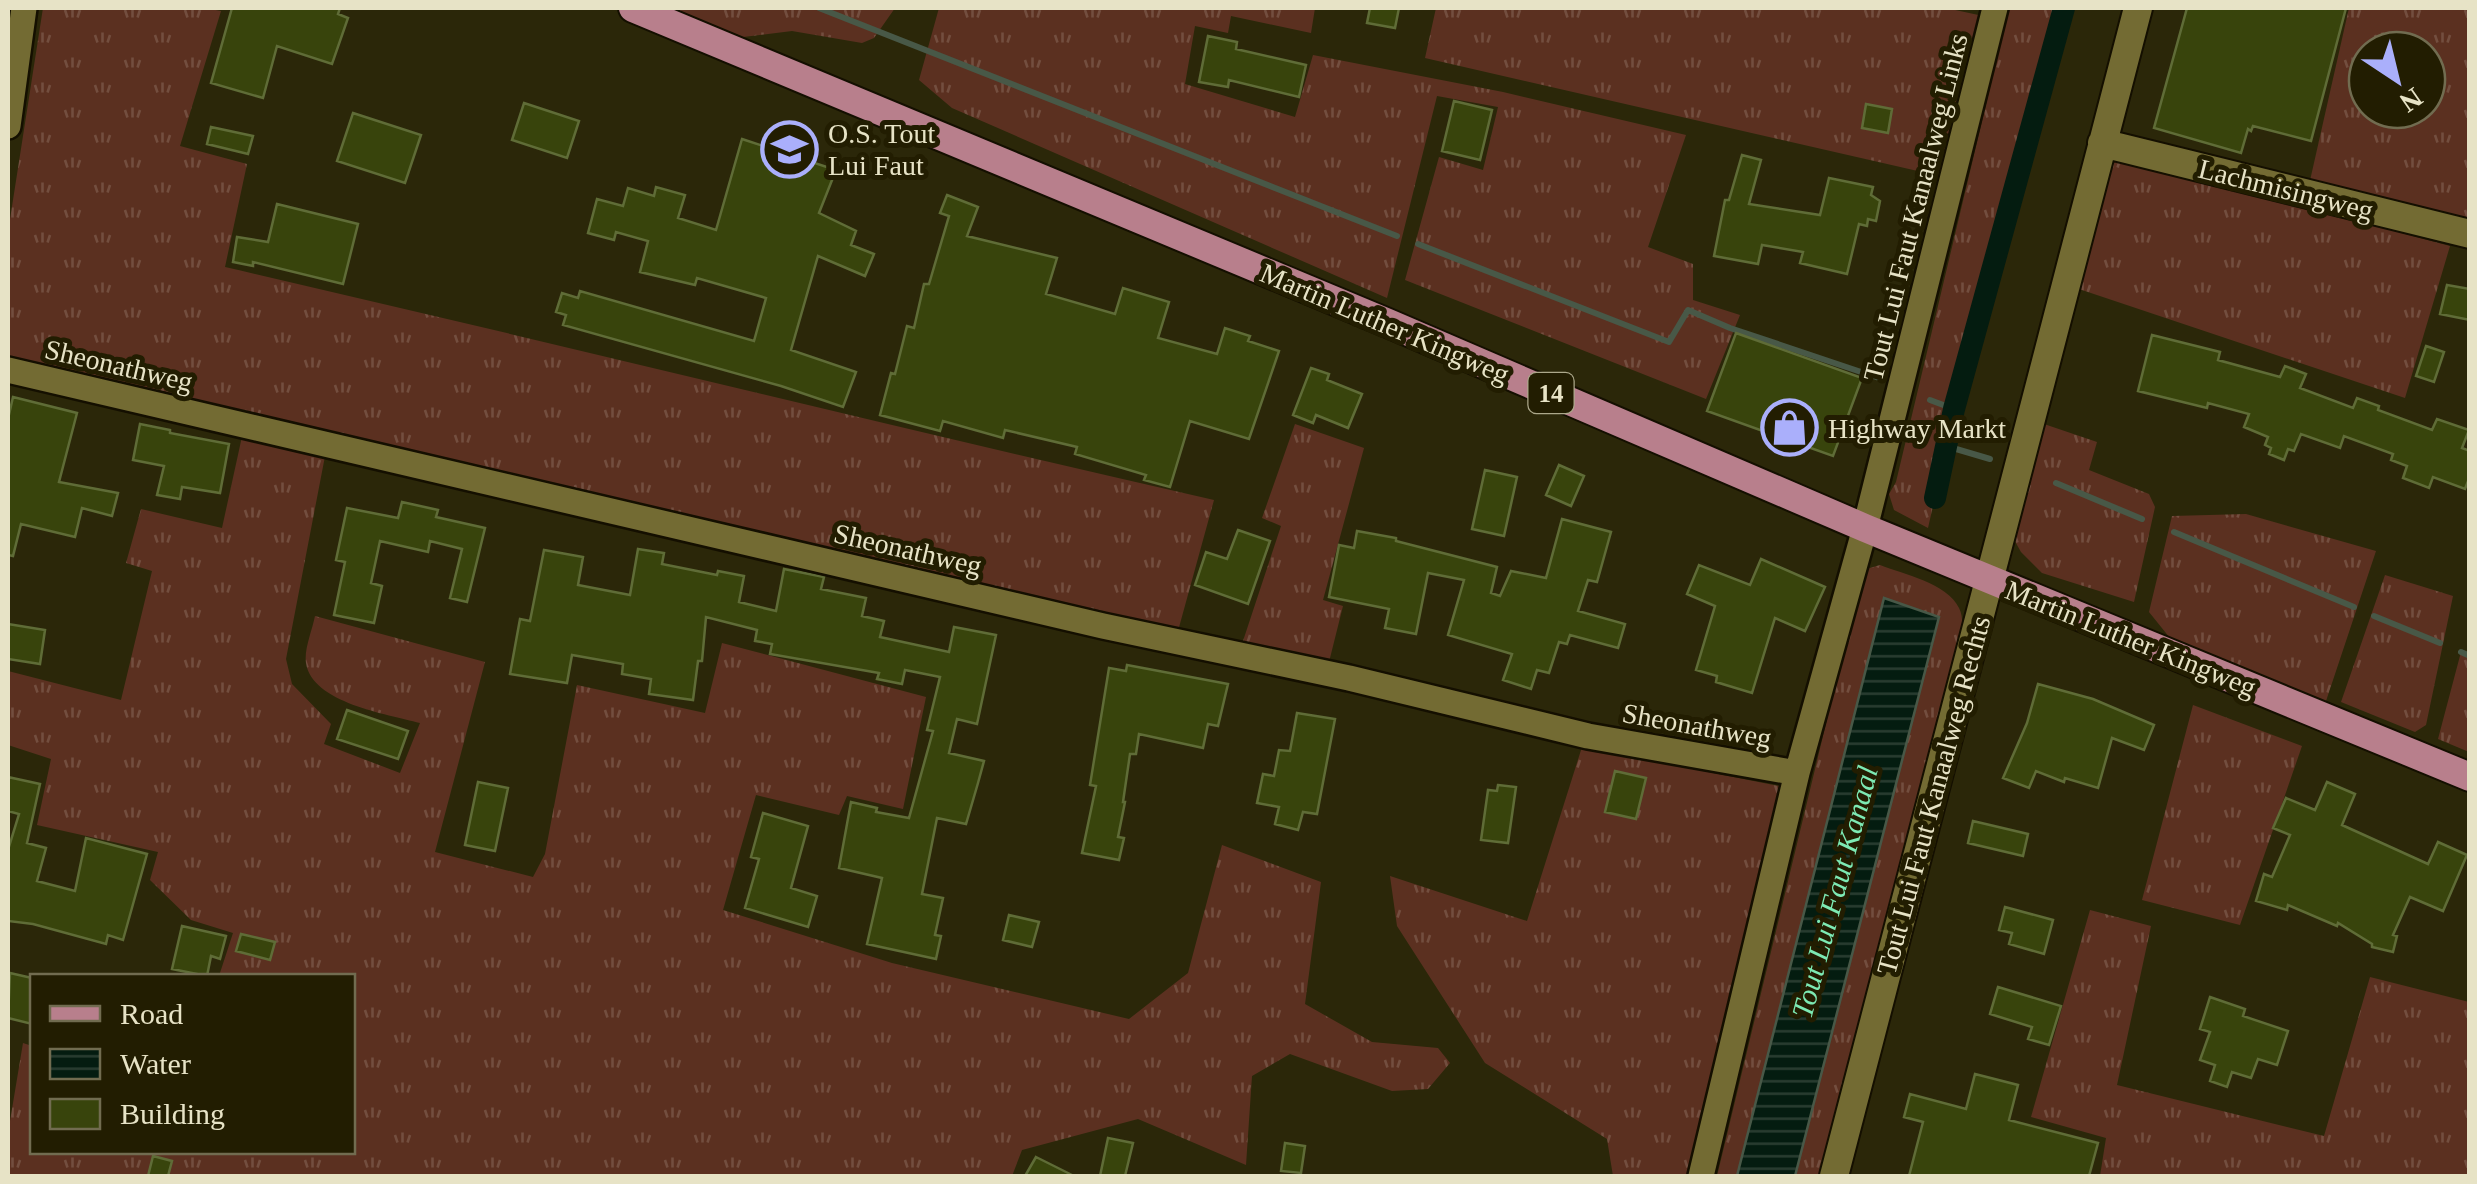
<svg xmlns="http://www.w3.org/2000/svg" width="2477" height="1184" font-family="'Times New Roman',serif">
  <style>
    .grass { fill: url(#grass-tufts); fill-rule: evenodd }
    .water { fill: url(#water-rules); stroke: #485847; stroke-width: 2.5 }
    .lines { fill: none; stroke-linecap: round; stroke-linejoin: round }
    .stream { stroke: #485847; stroke-width: 6 }
    .canal { stroke: #041c10; stroke-width: 22 }
    .building { fill: #38440c; stroke: #5f6c37; stroke-width: 2.5 }
    .minor-casing { stroke: #140f00; stroke-width: 30 }
    .tertiary-casing { stroke: #140f00; stroke-width: 32 }
    .primary-casing { stroke: #140f00; stroke-width: 32 }
    .minor { stroke: #736b33; stroke-width: 25 }
    .tertiary { stroke: #736b33; stroke-width: 28 }
    .primary { stroke: #b87f8c; stroke-width: 28 }
    .labels { text-anchor: middle; stroke-width: 10; stroke-linejoin: round; paint-order: stroke }
    .shield { fill: #221d01; stroke: #aca88b; stroke-width: 2.5 }
    .shield-label { font-size: 25px; font-weight: bold; fill: #e7e3c6 }
    .poi-label { font-size: 28px; fill: #e7e3c6; stroke: #221d01; text-anchor: start }
    .street-label { font-size: 28px; fill: #e7e3c6; stroke: #221d01 }
    .water-label { font-size: 30px; font-style: italic; fill: #7deab4; stroke: #221d01 }
  </style>
  <defs>
    <pattern id="grass-tufts" width="24" height="20" patternUnits="userSpaceOnUse" patternTransform="scale(2.5)"><rect width="24" height="20" fill="#5b3020"/><path d="M3 7l-1-3M5 7V3M7 7l1-3M15 17l-1-3M17 17v-4M19 17l1-3" fill="none" stroke="#734e3f"/></pattern>
    <pattern id="water-rules" width="6" height="5" patternUnits="userSpaceOnUse" patternTransform="scale(2.5)"><rect width="6" height="5" fill="#041c10"/><path d="M0 2.5h6" fill="none" stroke="#293d31"/></pattern>
  </defs>
  <rect width="100%" height="100%" fill="#2b2709"/>
  <!-- grass -->
  <path class="grass" d="M43,8H205L221,11L180,146L247,164L225,267C555,343 884,425 1214,500L1178,631L8,358V232Z
    M671,8H895L874,38L862,43L792,31L743,37Z
    M939,8H1315L1311,33L1231,16L1228,33L1195,26L1185,84L1295,117L1313,55L1503,92L1686,135L1648,247L1693,264V300L1740,315L1706,399L1405,280L1439,157L1483,170L1498,107L1437,96L1387,298L952,108L919,80Z
    M1436,8H1946L1983,16L1944,177L1425,58Z
    M2009,8H2064L1955,409L1928,528L1894,510L1889,494L1896,482Z
    M2349,8H2469V222L2309,185ZM2367,50H2427V110H2367Z
    M2122,158L2450,246L2405,398L2076,288L2114,161Z
    M1295,424L1364,448L1323,600L1343,606L1329,662L1242,644L1281,526L1262,518Z
    M2044,424L2097,442L2089,470L2149,494L2155,507L2134,602L2042,573L2021,552L2012,536Z
    M243,432L326,451L286,659L292,684L331,724L324,744L400,773L420,723C387,714 312,703 306,663C304,649 312,631 315,616L485,662L435,852L533,877L545,854L577,685L705,713L722,643L926,697L903,809L847,796L839,815L756,795L723,910L892,963L1129,1019L1188,973L1222,845L1321,882L1305,1004L1372,1042L1438,1048L1450,1063L1428,1089L1392,1091L1290,1054L1252,1076L1246,1165L1138,1119L1022,1150L1012,1176H8V1133L23,1043L32,1046V1152H352V976H219L233,933L191,920L150,880L158,852L37,825L51,759L8,745V671L121,700L152,571L126,563L141,509L222,528Z
    M2246,514L2376,551L2326,701L2174,643L2149,612L2172,516Z
    M1880,565C1903,574 1947,583 1959,608C1964,618 1962,630 1961,641L1821,1176H1795L1939,618L1884,599L1737,1176H1717L1863,570Z
    M2385,575L2453,596L2426,725L2415,732L2341,702Z
    M2461,652L2469,656V752L2438,739Z
    M2193,705L2302,746L2240,925L2142,900Z
    M1582,747L1784,787L1691,1176H1613L1607,1139L1485,1063L1397,926L1390,876L1527,921Z
    M2090,910L2151,926L2117,1085L2324,1136L2370,977L2469,1002V1176H2100L2106,1138L2031,1117Z"/>
  <!-- water -->
  <path class="water" d="M1884,598L1939,617L1795,1176H1737Z"/>
  <g class="lines">
    <!-- stream -->
    <path class="stream" d="M819,8L1397,236
      M1418,244L1669,342L1688,310L1730,328L1882,379
      M1930,400L1954,409
      M1946,446L1990,459
      M2056,483L2142,519
      M2174,532L2354,607
      M2374,616L2440,643
      M2461,652L2470,656"/>
    <!-- canal -->
    <path class="canal" d="M1935,498L1954,409L2064,8"/>
  </g>
  <!-- building -->
  <path class="building" d="M232,8H340L338,14L348,18L332,64L277,46L263,98L211,83Z
    M1370,8H1399L1395,28L1367,23Z
    M2187,8H2346L2311,141L2253,126L2251,131L2248,129L2241,153L2154,128Z
    M1208,36L1237,42L1236,49L1306,65L1299,97L1229,80L1228,87L1199,82Z
    M1454,101L1492,110L1480,160L1442,151Z
    M524,103L579,121L567,158L512,140Z
    M1866,104L1892,109L1888,133L1862,128Z
    M353,113L421,135L405,183L337,161Z
    M211,127L253,136L248,154L207,144Z
    M742,139L836,170L819,213L856,231L851,245L874,254L865,276L818,256L791,350L856,372L843,407L781,386L563,325L566,315L556,312L562,293L578,298L580,291L754,341L766,298L697,278L695,285L640,272L648,241L616,232L614,240L588,233L597,199L623,206L628,188L654,196L656,187L685,195L678,218L716,230Z
    M1742,155L1761,160L1749,204L1820,215L1829,178L1873,187L1871,195L1880,201L1876,221L1868,219L1867,226L1859,224L1847,274L1800,263L1803,252L1762,245L1758,264L1714,256L1725,200H1729Z
    M947,195L978,207L967,236L1057,258L1046,294L1115,314L1123,288L1169,302L1158,338L1217,354L1225,328L1250,336L1248,341L1279,351L1249,439L1190,421L1170,487L1144,480L1146,475L1075,454L1077,447L1005,430L1003,438L943,421L940,431L880,415L891,373L895,374L907,326L914,328L924,284H929L949,216L940,213Z
    M277,204L358,224L343,284L253,262V266L233,262L237,237L268,242Z
    M2447,285L2470,289V320L2440,314Z
    M1736,333L1862,378L1833,456L1707,411Z
    M2152,335L2220,352L2218,360L2280,377L2285,366L2306,374L2300,388L2353,408L2357,398L2379,406L2378,410L2432,430L2437,419L2469,430L2462,448L2470,451V476L2465,489L2433,477L2429,488L2403,478L2407,466L2391,460L2393,454L2344,436L2340,448L2301,434L2294,451L2288,449L2284,460L2269,454L2271,448L2265,445L2268,437L2244,427L2249,414L2208,403L2207,408L2138,391Z
    M2426,346L2444,352L2434,382L2416,376Z
    M1311,368L1329,374L1327,380L1362,394L1348,428L1316,415L1313,423L1293,415Z
    M13,397L77,413L59,482L118,493L112,516L82,508L75,537L21,524L13,556L8,555V419Z
    M140,424L170,430V433L229,444L220,493L182,487L180,499L157,495L164,466L133,460Z
    M1559,465L1584,476L1571,506L1546,495Z
    M1485,470L1517,477L1504,536L1472,529Z
    M402,502L438,510L436,517L485,528L467,602L450,598L462,549L430,541L428,552L380,541L371,583L382,586L374,623L334,615L345,562L336,560L347,508L398,518Z
    M1562,519L1611,532L1597,582L1588,580L1578,611L1625,624L1618,648L1570,635L1567,644L1559,642L1549,673L1537,670L1531,689L1503,680L1512,654L1448,635L1464,580L1428,573L1416,634L1385,628L1389,609L1329,597L1339,545L1354,548L1357,531L1396,538V541L1497,567L1491,593L1500,596L1511,571L1546,578Z
    M1238,530L1270,541L1248,604L1195,585L1206,552L1227,559Z
    M638,549L664,553L662,564L717,575L718,571L744,576L739,602L776,611L784,569L824,577L821,589L866,598L862,616L884,621L880,637L949,652L954,627L996,635L977,724L957,719L949,753L984,761L978,783L966,824L937,818L922,894L943,898L935,935L941,936L936,959L867,944L882,878L839,868L851,802L877,808L876,812L909,818L933,731L927,730L940,677L905,670L902,684L877,679L879,673L770,654L772,644L755,641L757,630L706,617L702,661H698L693,700L649,694L651,679L622,674L623,664L572,655L567,683L510,674L520,619L530,621L544,550L583,557L578,585L630,595Z
    M1761,559L1825,587L1805,631L1775,618L1752,693L1716,682L1717,676L1696,670L1715,606L1687,594L1699,565L1750,585Z
    M8,624L45,630L40,664L8,659Z
    M1127,665L1228,684L1218,726L1208,724L1203,748L1139,734L1136,754H1130L1123,802H1125L1118,837L1124,838L1119,860L1082,853L1096,786L1090,785L1109,668L1126,671Z
    M2038,684L2093,699L2154,725L2144,750L2112,738L2098,788L2065,778L2064,782L2036,771L2029,788L2003,778L2027,723Z
    M347,710L408,731L398,759L337,739Z
    M1297,713L1335,719L1317,814L1303,812L1298,830L1275,824L1279,807L1257,803L1263,774L1274,776L1279,750L1290,751Z
    M1615,771L1646,778L1636,819L1605,812Z
    M8,777L40,784L27,843L46,848L37,881L75,891L86,838L147,854L123,940L108,935L106,944L33,924L8,921V850L19,814L8,811Z
    M478,782L508,788L495,851L465,845Z
    M2327,782L2355,794L2342,825L2428,864L2438,842L2467,855L2443,911L2410,897L2393,935L2397,936L2393,952L2372,947V944L2338,923L2337,926L2288,905L2287,910L2256,901L2264,874L2272,877L2290,835L2273,828L2286,798L2315,810Z
    M1498,785L1516,787L1508,843L1481,840L1488,790L1497,791Z
    M763,813L808,826L791,888L817,896L808,927L745,908L759,859L751,857Z
    M1973,821L2028,834L2023,856L1968,843Z
    M2005,907L2053,920L2044,954L2009,944L2012,933L1999,930Z
    M1009,915L1039,922L1032,947L1003,940Z
    M182,926L226,936L220,959L211,956L207,976L172,969Z
    M241,934L275,942L270,960L236,951Z
    M10,973L32,978V1024L8,1018Z
    M1998,987L2061,1006L2049,1045L2028,1039L2032,1027L1990,1014Z
    M2210,997L2245,1009L2243,1016L2288,1031L2277,1065L2258,1059L2251,1078L2232,1072L2227,1087L2210,1081L2215,1065L2200,1060L2210,1032L2200,1029Z
    M1975,1074L2018,1085L2009,1120L2098,1143L2089,1176H1909L1923,1122L1904,1117L1910,1094L1966,1109Z
    M1108,1138L1133,1143L1125,1176H1100Z
    M1285,1143L1305,1146L1301,1173L1281,1171Z
    M153,1156L172,1161L168,1176H148Z
    M1036,1157L1074,1176H1025Z"/>
  <g class="lines">
    <defs>
      <path id="minor" d="M8,126L24,8
        M8,370L1103,626L1349,678L1588,736L1797,773
        M1701,1176L1797,773L1865,528L1995,8"/>
      <path id="tertiary" d="M2102,143L2470,234
        M1834,1176L2138,8"/>
      <path id="primary" d="M633,8L1388,323L1865,528L2470,777"/>
    </defs>
    <!-- minor casing -->
    <use href="#minor" class="minor-casing"/>
    <!-- tertiary casing -->
    <use href="#tertiary" class="tertiary-casing"/>
    <!-- primary casing -->
    <use href="#primary" class="primary-casing"/>
    <!-- minor -->
    <use href="#minor" class="minor"/>
    <!-- tertiary -->
    <use href="#tertiary" class="tertiary"/>
    <!-- primary -->
    <use href="#primary" class="primary"/>
  </g>
  <!-- icons -->
  <defs>
    <symbol id="school-ring" viewBox="-11 -11 22 22"><circle r="9.5" fill="#221d01" stroke="#aaaffb" stroke-width="1.5"/><path d="M0-5L7-2L0 1L-7-2ZM-4 1L0 2.5L4 1V4Q0 6-4 4Z" fill="#aaaffb"/></symbol>
    <symbol id="shop-ring" viewBox="-11 -11 22 22"><circle r="9.5" fill="#221d01" stroke="#aaaffb" stroke-width="1.5"/><path d="M-5-2.5h2.3a2.7 3.5 0 0 1 5.4 0H5L5.5 6h-11ZM-1.5-2.5h3a1.5 2.3 0 0 0-3 0Z" fill="#aaaffb"/></symbol>
  </defs>
  <g fill-rule="evenodd">
    <use href="#school-ring" x="758" y="118" width="63" height="63"/>
    <use href="#shop-ring" x="1758" y="396" width="63" height="63"/>
  </g>
  <g class="labels">
    <!-- shield labels -->
    <rect class="shield" x="1528.5" y="373" width="45" height="40" rx="8"/>
    <g class="shield-label">
      <text x="1551" y="402">14</text>
    </g>
    <!-- poi labels -->
    <g class="poi-label">
      <text x="828" y="143">O.S. Tout<tspan x="828" dy="32">Lui Faut</tspan></text>
      <text x="1828" y="438">Highway Markt</text>
    </g>
    <!-- street labels -->
    <g class="street-label">
      <text transform="translate(2286 189) rotate(14)" y="10">Lachmisingweg</text>
      <text transform="translate(1915 207) rotate(-76)" y="10">Tout Lui Faut Kanaalweg Links</text>
      <text transform="translate(1385 323) rotate(23)" y="10">Martin Luther Kingweg</text>
      <text transform="translate(119 365) rotate(13)" y="10">Sheonathweg</text>
      <text transform="translate(908 549) rotate(13)" y="10">Sheonathweg</text>
      <text transform="translate(2131 638) rotate(22)" y="10">Martin Luther Kingweg</text>
      <text transform="translate(1697 725) rotate(10)" y="10">Sheonathweg</text>
      <text transform="translate(1933 795) rotate(-75)" y="10">Tout Lui Faut Kanaalweg Rechts</text>
    </g>
    <!-- water labels -->
    <g class="water-label">
      <text transform="translate(1835 892) rotate(-75)" y="10">Tout Lui Faut Kanaal</text>
    </g>
  </g>
  <!-- border -->
  <rect width="2477" height="1184" fill="none" stroke="#e7e3c6" stroke-width="20"/>
  <!-- legend -->
  <rect x="30" y="974" width="325" height="180" fill="#221d01" stroke="#716c50" stroke-width="2.5"/>
  <rect x="50" y="1006" width="50" height="15" fill="#b87f8c" stroke="#716c50" stroke-width="2.5"/>
  <text x="120" y="1024" font-size="30" fill="#e7e3c6">Road</text>
  <rect x="50" y="1049" width="50" height="30" fill="url(#water-rules)" stroke="#716c50" stroke-width="2.5"/>
  <text x="120" y="1074" font-size="30" fill="#e7e3c6">Water</text>
  <rect x="50" y="1099" width="50" height="30" fill="#38440c" stroke="#716c50" stroke-width="2.5"/>
  <text x="120" y="1124" font-size="30" fill="#e7e3c6">Building</text>
  <!-- north arrow -->
  <g transform="translate(2397 80) rotate(145)"><circle r="48" fill="#221d01" stroke="#716c50" stroke-width="2.5"/>
  <path d="M0-8L18 38L0 25L-18 38Z" fill="#aaaffb"/>
  <text y="-15" font-size="28" font-weight="bold" text-anchor="middle" fill="#e7e3c6">N</text>
  </g>
</svg>
